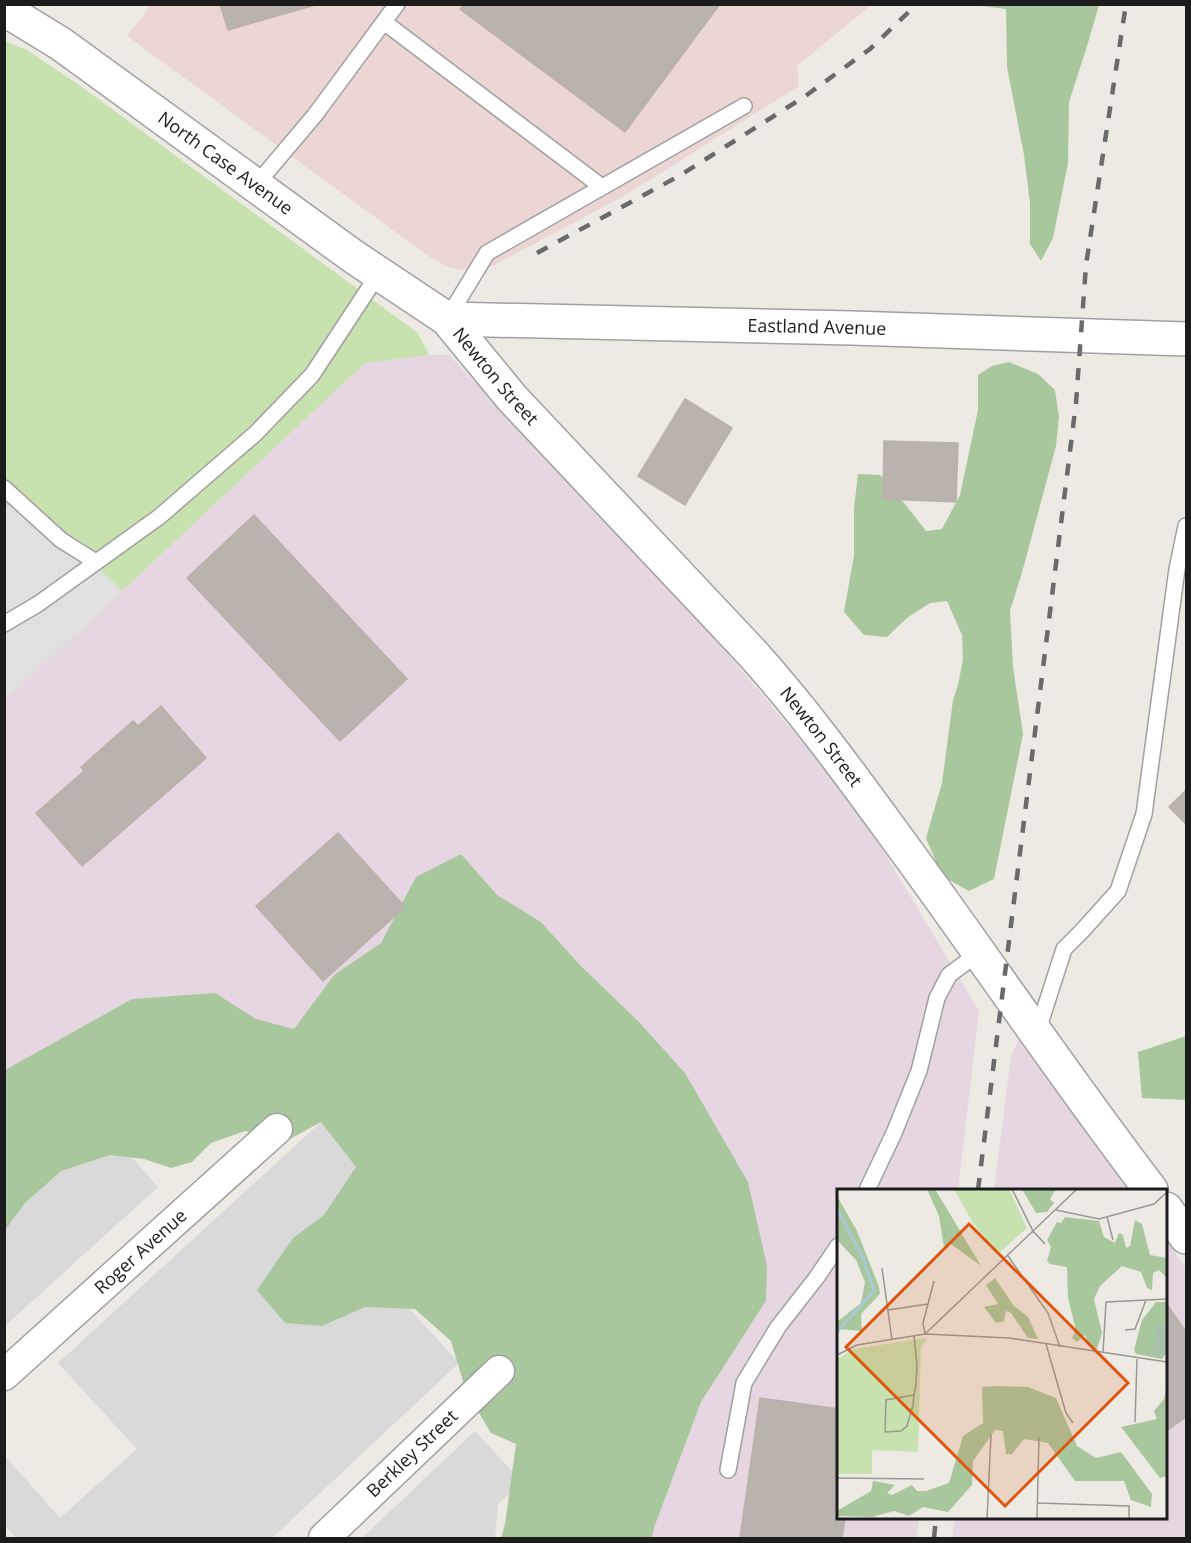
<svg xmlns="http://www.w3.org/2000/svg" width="1191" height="1543" font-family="'Open Sans',sans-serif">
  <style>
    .residential { fill: #dad9d9 }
    .commercial { fill: #ebd6d4 }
    .industrial { fill: #e5d6e2 }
    .grass { fill: #c7e1af }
    .forest { fill: #a9c79d }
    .parking { fill: #e0e0e0 }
    .building { fill: #b9b2ad; stroke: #bcb1a8; stroke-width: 1.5 }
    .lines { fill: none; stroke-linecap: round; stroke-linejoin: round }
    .service-casing { stroke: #a0a0a0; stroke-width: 18 }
    .minor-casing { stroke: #a0a0a0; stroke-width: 33 }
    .tertiary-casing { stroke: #a0a0a0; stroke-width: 36 }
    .service { stroke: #fff; stroke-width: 15 }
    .minor { stroke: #fff; stroke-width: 30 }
    .tertiary { stroke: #fff; stroke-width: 33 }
    .rail { stroke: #6a6a6a; stroke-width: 4.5; stroke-dasharray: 12 12; stroke-linecap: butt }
    .labels { text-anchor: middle; stroke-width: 4.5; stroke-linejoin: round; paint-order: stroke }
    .street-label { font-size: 18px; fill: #1c1c1c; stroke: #fff }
    .inset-river { fill: none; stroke: #a9cad5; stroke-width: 3 }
    .inset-road { fill: none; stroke: #999893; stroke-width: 1.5 }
    .view { fill: #de560d; fill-opacity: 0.15; stroke: #de560d; stroke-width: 3 }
    .inset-edge { fill: none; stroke: #1c1c1c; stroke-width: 3 }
  </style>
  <rect width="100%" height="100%" fill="#eceae3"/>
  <!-- residential -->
  <path class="residential" d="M93,1113L158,1187L5,1326V1177Z
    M321,1122L401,1207L355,1249L459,1363L272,1538H16L5,1526L4,1455L60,1518L137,1449L58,1363Z
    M475,1431L522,1482L498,1504L495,1538H362Z"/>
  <!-- commercial -->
  <path class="commercial" d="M152,4L871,5L797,66L799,86L626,195L481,272L462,270L448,267L431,258L127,36Z"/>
  <!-- industrial -->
  <path class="industrial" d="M429,355H449L690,609L857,807L979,1011L958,1190H838V1518H919L916,1538H652L654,1528L701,1402L766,1301L638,1021L580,965L541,922L497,896L461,854L381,943L334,975L294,1029L256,1019L215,993L132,999L5,1070V701L365,363Z
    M1019,1038L1130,1190H994L1011,1056Z
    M1166,1239L1186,1268V1538H952L955,1518H1166Z"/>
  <!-- grass -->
  <path class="grass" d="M5,41L27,50L79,85L418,333L429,355L365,363L5,701Z"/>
  <!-- forest -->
  <path class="forest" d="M975,5H1099L1088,43L1069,102L1068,163L1053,238L1041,261L1030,244V203L1024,155L1007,67L1006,9Z
    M1009,362L1038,374L1055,390L1059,417L1056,446L1023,569L1010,611L1013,667L1023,734L994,879L969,891L942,876L926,838L942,783L953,700L958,685L963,660L962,635L947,601L930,603L907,618L887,637L864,635L844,612L854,555V508L858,474L880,475L905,504L926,531L942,529L960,495L978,410V375L992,366Z
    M461,854L497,895L541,922L580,965L638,1021L685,1073L748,1182L767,1266L766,1301L701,1402L654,1528L652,1538H501L505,1524L516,1444L491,1433L466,1391L451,1341L415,1309L365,1307L322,1326L285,1323L257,1290L293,1238L324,1215L356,1167L321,1122L288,1140L245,1131L211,1143L192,1162L171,1168L144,1159L110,1155L61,1171L25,1203L5,1230V1070L132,999L215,993L256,1019L294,1029L334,975L381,943L416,877Z
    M1186,1036V1100L1142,1098L1138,1052Z"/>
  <!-- parking -->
  <path class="parking" d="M21,491L122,591L5,701V509Z"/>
  <!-- building -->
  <path class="building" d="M220,4H319L228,30Z
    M464,4H720L625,132L460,9Z
    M685,399L732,428L685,505L638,476Z
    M884,441L958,443L956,502L883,499Z
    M254,515L407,679L340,741L187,578Z
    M161,706L206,758L82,866L36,813L84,771L81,767L133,721L138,726Z
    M1186,790V824L1169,807Z
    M338,833L405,907L323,981L256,906Z
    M1166,1303L1186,1332V1417L1166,1431Z
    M760,1398L838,1409V1518H845L842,1538H740Z"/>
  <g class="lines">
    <defs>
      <path id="service" d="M384,22L602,187
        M255,186L315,115L397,4
        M447,319L487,253L744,106
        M4,488L61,540L96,562
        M4,624L38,604L159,517L255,434L312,375L379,273
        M1037,1033L1064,949L1082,931L1118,891L1144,814L1177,569L1186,526
        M867,1190L894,1133L919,1071L937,998L949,975L980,952
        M728,1470L744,1383L778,1327L817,1277L838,1246"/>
      <g id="minor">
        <path id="s1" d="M4,1375L277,1129"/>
        <path id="s2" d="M324,1538L499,1371"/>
      </g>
      <g id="tertiary">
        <path id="s3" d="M4,9L61,44L354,257L447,319L512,398L753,654C805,712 850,774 896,837C982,954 1063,1075 1151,1190"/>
        <path id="s4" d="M447,319L852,328L1186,339"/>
        <path d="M1166,1209L1186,1237"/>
      </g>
    </defs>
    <!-- service casing -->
    <use href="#service" class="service-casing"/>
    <!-- minor casing -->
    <use href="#minor" class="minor-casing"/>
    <!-- tertiary casing -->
    <use href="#tertiary" class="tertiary-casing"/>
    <!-- service -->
    <use href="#service" class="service"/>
    <!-- minor -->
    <use href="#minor" class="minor"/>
    <!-- tertiary -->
    <use href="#tertiary" class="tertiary"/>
    <!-- rail -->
    <path class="rail" d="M537,253L679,176L804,97L870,49L917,4
      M978,1190L1076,403L1086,265L1126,4
      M934,1538L936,1518"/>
  </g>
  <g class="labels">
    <!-- street labels -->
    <g class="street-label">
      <text dy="6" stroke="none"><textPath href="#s3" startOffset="270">North Case Avenue</textPath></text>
      <text dy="6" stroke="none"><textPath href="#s4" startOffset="370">Eastland Avenue</textPath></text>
      <text dy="6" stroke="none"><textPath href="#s3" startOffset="616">Newton Street</textPath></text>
      <text dy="6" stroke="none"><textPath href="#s3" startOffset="1102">Newton Street</textPath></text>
      <text dy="6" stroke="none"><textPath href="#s1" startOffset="184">Roger Avenue</textPath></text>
      <text dy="6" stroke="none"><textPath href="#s2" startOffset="122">Berkley Street</textPath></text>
    </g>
  </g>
  <!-- overview -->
  <g transform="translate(837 1189)">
    <rect width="330" height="330" fill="#eceae3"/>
    <path d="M117,0H172L190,39L161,65L136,34ZM87,149L90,150L84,158L81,263L35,261V285H0V170L17,160Z" fill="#c7e1af"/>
    <path d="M90,0H98L144,77L114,55L107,58L102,27ZM185,0H219L213,10L217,14L210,23L199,24ZM0,7L20,42L42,98L43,105L24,125L25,142L0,140V133L24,114L28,93L19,71L1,52ZM228,28L262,32L267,48L278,54L282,44L286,46L289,59L293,57L298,31L305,35L313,66L330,69V89L322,81L316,84L315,101L310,99L304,83L285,77L263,97L257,110L265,144L260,160L253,158L248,146L240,153L235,149L239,141L231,109L230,78L213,75L210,72L214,58L210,51L220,33L224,34ZM158,89L177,117L191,128L201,150L191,149L174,124L169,122L167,132L159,134L147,118L161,115L149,96ZM319,113H330V163L325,170L299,165L297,161L305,131ZM330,196V287L323,289L284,238L320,230L317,222L327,210ZM160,197L191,198L219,209L240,257L259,269L284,263L315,305L314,318L294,311L287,292H238L211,254L187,250L175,265H169L166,242L158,241L136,272L135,296L111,323L86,318L72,327L57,322L35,328L0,327V322L34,302L36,292L58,296L50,304L55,306L75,296L80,302H89L112,294L126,247L146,234L145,198Z" fill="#a9c79d"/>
    <path d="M321,133H330V166H316Z" fill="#a8c2ac"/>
    <path class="inset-river" d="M0,20L26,69L37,102L0,143"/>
    <path class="inset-road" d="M175,0L196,42L208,55M219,21L262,30L317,15L330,3M270,28L276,51M171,67L211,124L223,158M45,79L55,151M51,121L91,115M288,141L298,140L309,111M88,145L240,0M88,145L86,134L97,92M77,147L80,176L79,195L77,206L76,216L70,237L64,242L48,243L49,211L77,206M209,155L229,224L236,234M266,164L269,113L330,110M0,166L20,156L88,145L172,149L330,173M298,233L300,170M0,289L87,290M201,314L292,317V330M150,330L154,246M200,330L202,248"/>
    <path class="view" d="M132,35L291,194L168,317L9,158Z"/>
    <rect width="330" height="330" class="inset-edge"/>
  </g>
  <!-- border -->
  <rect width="1191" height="1543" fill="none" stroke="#1c1c1c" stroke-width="12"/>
</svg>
